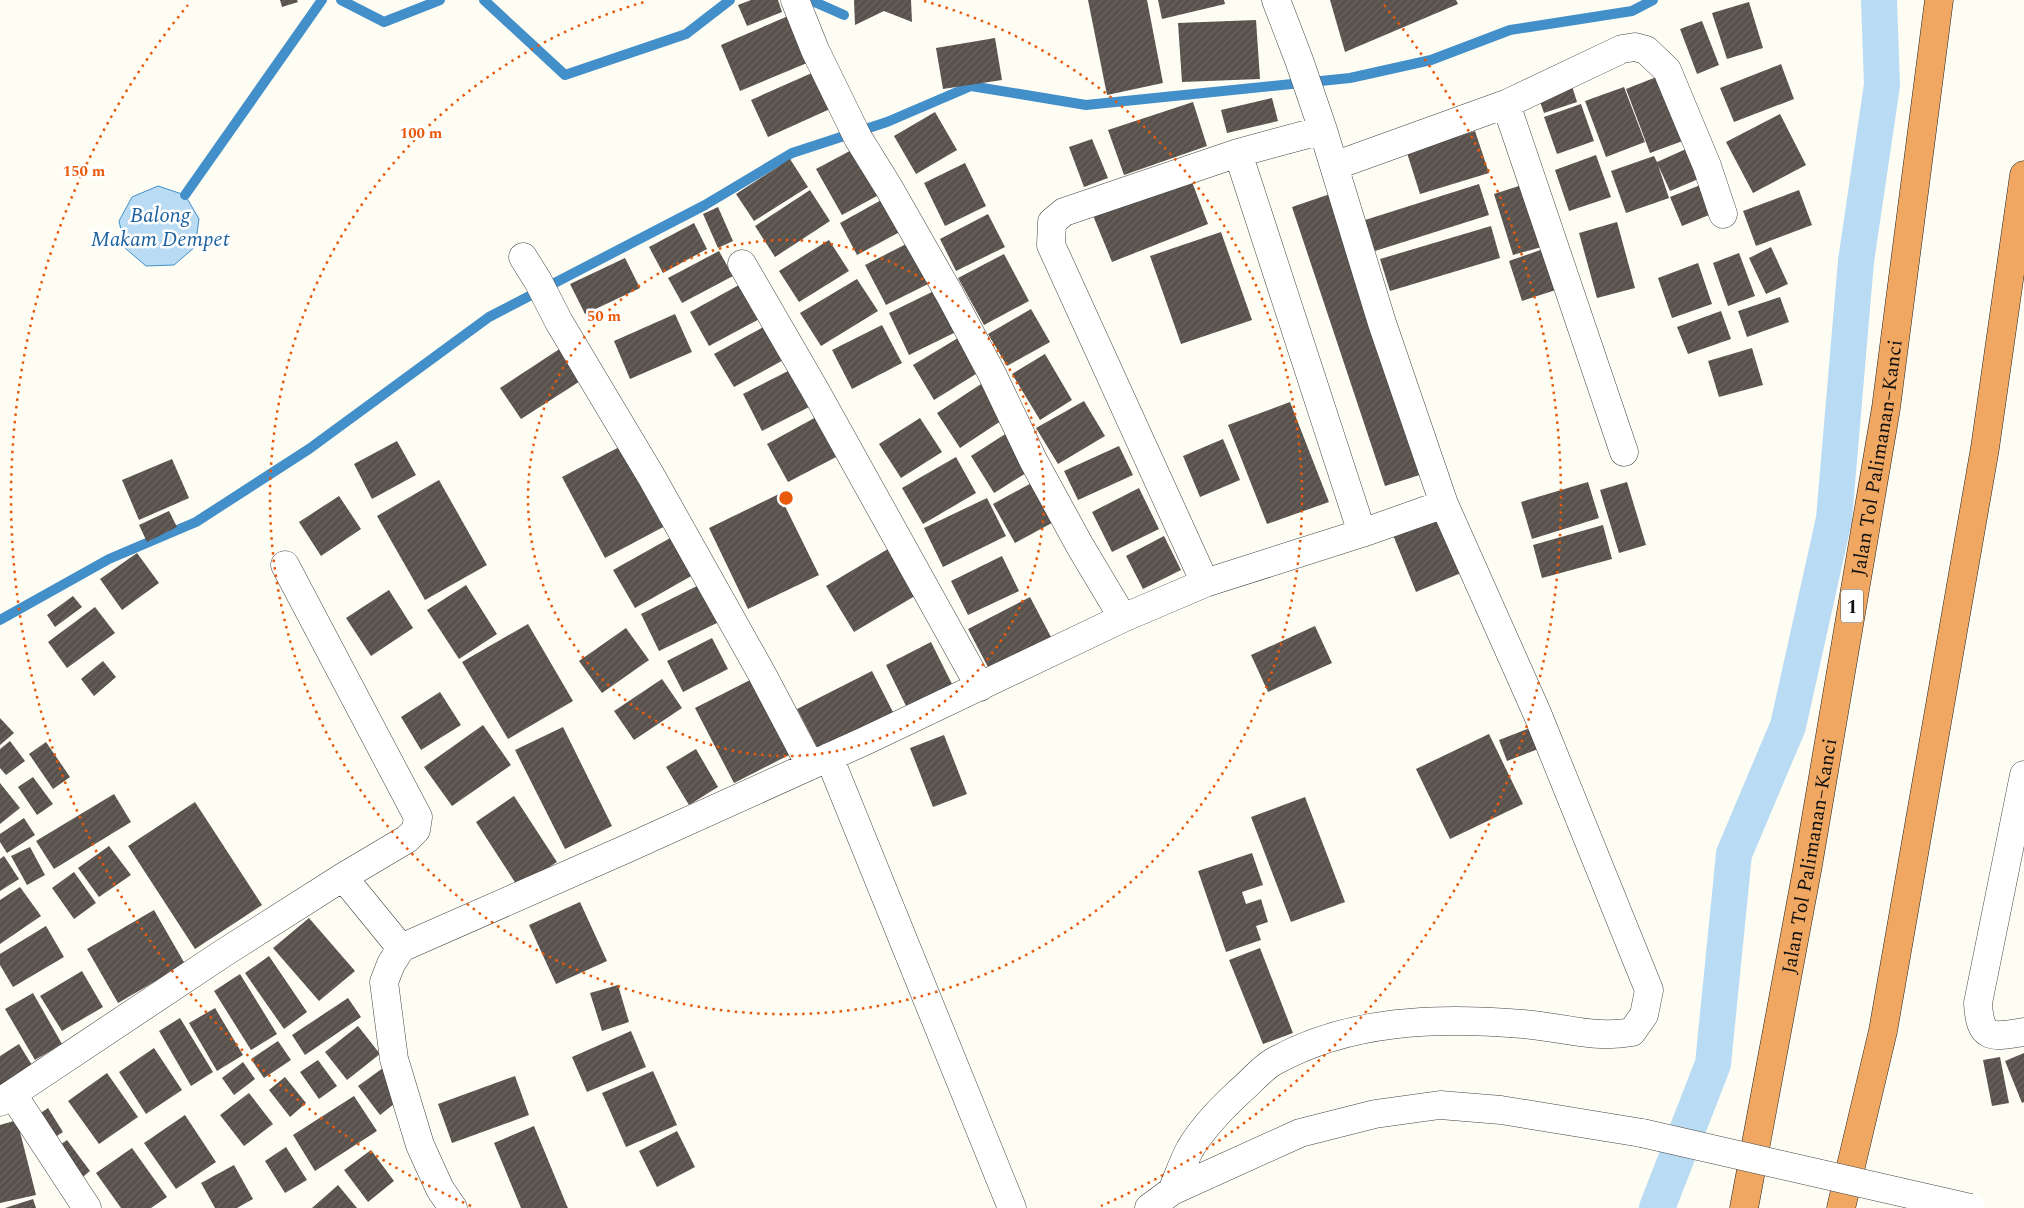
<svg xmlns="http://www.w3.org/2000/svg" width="2024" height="1208" font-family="Spectral,serif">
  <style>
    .water { fill: #b9dcf4; stroke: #438fc9 }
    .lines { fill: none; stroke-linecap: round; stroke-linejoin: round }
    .stream { stroke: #438fc9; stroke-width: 10 }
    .canal { stroke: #b9dcf4; stroke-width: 36 }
    .building { fill: url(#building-hatch) }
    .minor-casing { stroke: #434343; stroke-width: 29 }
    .highway-casing { stroke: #212121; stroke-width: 29 }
    .minor { stroke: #fff; stroke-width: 28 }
    .highway { stroke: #efa761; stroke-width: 28 }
    .minor-bridge-casing { stroke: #434343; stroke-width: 29; stroke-linecap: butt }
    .minor-bridge { stroke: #fff; stroke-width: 28 }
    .ring { fill: none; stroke: #e8590c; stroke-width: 2.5; stroke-dasharray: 2.5 5 }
    .labels { text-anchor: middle; stroke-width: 5; stroke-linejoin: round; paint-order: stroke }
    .shield { fill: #fff; stroke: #585858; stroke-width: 1 }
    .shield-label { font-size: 19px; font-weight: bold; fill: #101010 }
    .street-label { font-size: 20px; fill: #101010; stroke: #fff }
    .water-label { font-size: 21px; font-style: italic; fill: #1c619e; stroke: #fff }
    .centre { fill: #e8590c; stroke: #fff; stroke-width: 2.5 }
    .ring-label { font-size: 15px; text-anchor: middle; font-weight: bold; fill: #e8590c; stroke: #fff; stroke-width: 5; stroke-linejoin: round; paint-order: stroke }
  </style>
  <defs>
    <pattern id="building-hatch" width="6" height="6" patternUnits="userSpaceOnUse" patternTransform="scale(1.25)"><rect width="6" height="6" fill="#58514c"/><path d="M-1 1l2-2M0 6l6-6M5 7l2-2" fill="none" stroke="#6b6561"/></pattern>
  </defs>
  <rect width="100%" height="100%" fill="#fefdf3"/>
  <!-- water -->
  <path class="water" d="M158,186L185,195L199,219L195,247L174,265L146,266L125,248L119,221L132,197Z"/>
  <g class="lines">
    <!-- stream -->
    <path class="stream" d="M341,0L384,22L440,0
      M484,0L565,75L686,34L730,0
      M810,0L844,15
      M185,195L322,0
      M0,620L109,559L196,522L309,449L489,317L705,205L792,153L887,122L971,86L1086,105L1350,78L1431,60L1510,30L1632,11L1653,0"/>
    <!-- canal -->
    <path class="canal" d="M1657,1208L1713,1064L1734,854L1788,726L1834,519L1856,261L1882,85L1879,0"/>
  </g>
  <!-- building -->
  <path class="building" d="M280,0H297L298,2L282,7Z
    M751,0H778L782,12L747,26L738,5Z
    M854,0H911L912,22L884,11L855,25Z
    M1088,0H1147L1163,83L1107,95Z
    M1158,0H1224L1225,4L1162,19Z
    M1330,0H1456L1458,4L1345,52Z
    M1749,2L1763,48L1727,59L1712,13Z
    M788,16L807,63L740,91L721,45Z
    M1256,20L1260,79L1182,82L1178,23Z
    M1702,21L1719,65L1697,74L1680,29Z
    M995,38L1002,80L943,89L936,48Z
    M1781,64L1794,99L1734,122L1720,88Z
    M814,72L830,109L768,137L751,100Z
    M1664,74L1688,139L1650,153L1626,89Z
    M1572,86L1577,102L1544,113L1538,96Z
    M1624,87L1645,142L1606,157L1585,101Z
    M1272,98L1278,121L1227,133L1221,110Z
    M1193,102L1207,146L1124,175L1108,130Z
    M1581,104L1594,141L1557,154L1544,117Z
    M935,112L957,150L916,174L894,136Z
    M1780,114L1806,165L1753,193L1726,142Z
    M1475,131L1489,173L1420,194L1407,153Z
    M1092,139L1108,178L1084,187L1069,147Z
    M861,145L886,191L842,215L816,169Z
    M1695,145L1708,175L1670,191L1658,165L1669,198L1626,213L1611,171L1654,156L1657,162Z
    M1596,155L1611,197L1569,211L1555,170Z
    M790,159L808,187L754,221L736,194Z
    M965,163L986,206L945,226L924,183Z
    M1189,174L1208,224L1112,262L1092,213Z
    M1708,182L1719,211L1682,226L1670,197Z
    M1479,184L1489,215L1375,251L1365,220Z
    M1525,184L1545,246L1513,255L1494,194Z
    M810,190L830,221L775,257L755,226Z
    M1799,190L1812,225L1756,246L1743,211Z
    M1333,193L1426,473L1385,486L1292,207Z
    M892,194L909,227L857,255L840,223Z
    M718,207L733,241L718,248L703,214Z
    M988,214L1005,247L956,271L940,239Z
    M1617,222L1635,288L1597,298L1579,233Z
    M694,223L707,249L663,273L649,247Z
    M1491,226L1500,258L1390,291L1380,259Z
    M1221,232L1252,320L1181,344L1150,256Z
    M829,240L849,271L799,302L779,271Z
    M914,240L934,281L886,305L865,265Z
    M1549,247L1562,288L1522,301L1509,261Z
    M1771,247L1788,284L1766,294L1749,258Z
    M719,251L733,276L682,303L668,278Z
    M1739,253L1755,296L1728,306L1713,263Z
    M1004,254L1029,301L984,325L958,278Z
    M625,258L640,288L585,314L570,284Z
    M1698,263L1712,304L1672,318L1658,278Z
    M857,279L878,311L821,346L800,313Z
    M748,280L767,315L709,346L690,312Z
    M940,288L960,330L909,355L889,313Z
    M1780,297L1789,322L1747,337L1738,311Z
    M1031,309L1050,342L1007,366L988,334Z
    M1721,311L1731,339L1688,354L1677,327Z
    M675,314L692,352L630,379L614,341Z
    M771,323L789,357L734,387L714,354Z
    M882,325L902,363L852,389L832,350Z
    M963,335L984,369L934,400L913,365Z
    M564,346L585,378L521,419L500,388Z
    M1752,348L1763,385L1719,397L1708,361Z
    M1045,354L1072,400L1040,420L1012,374Z
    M796,367L815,404L762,431L743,394Z
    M981,384L1004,419L960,448L937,413Z
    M1084,401L1105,436L1058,464L1036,428Z
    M1290,402L1329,502L1267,524L1228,425Z
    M818,416L840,455L788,482L767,444Z
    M920,418L942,452L901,478L879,444Z
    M1010,431L1034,468L994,493L971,456Z
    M1223,439L1240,480L1200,497L1183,456Z
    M397,441L416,475L372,499L354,464Z
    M625,444L667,525L605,558L562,477Z
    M1119,446L1133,475L1078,500L1064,471Z
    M956,457L976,493L923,524L902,488Z
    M172,459L189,498L139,520L122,480Z
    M439,480L487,565L425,600L377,516Z
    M1037,480L1059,519L1015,543L993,504Z
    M1588,482L1599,518L1532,539L1521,502Z
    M1627,482L1646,545L1619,553L1600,490Z
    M1139,488L1159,529L1112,552L1092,512Z
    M779,494L819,575L748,609L709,528Z
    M339,496L361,529L321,556L299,522Z
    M987,498L1006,536L943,567L924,528Z
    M169,511L177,527L147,542L139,525Z
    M1444,514L1468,570L1416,592L1393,535Z
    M1603,525L1612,559L1542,578L1533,545Z
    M1164,536L1181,570L1143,589L1126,556Z
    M672,537L693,575L635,608L613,570Z
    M893,546L920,593L854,632L826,586Z
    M137,553L159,583L122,610L100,579Z
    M1002,556L1019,591L968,615L951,581Z
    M701,584L719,622L659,651L641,614Z
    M466,585L497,634L459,659L427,610Z
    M389,590L413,628L371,656L346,618Z
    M73,596L82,607L55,627L47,615Z
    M1030,597L1051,637L989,669L968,629Z
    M95,607L115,633L67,668L48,642Z
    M528,624L573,701L508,739L462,662Z
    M1315,626L1332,663L1268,692L1251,655Z
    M626,628L649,660L602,693L579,661Z
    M712,638L728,669L683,692L667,661Z
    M931,642L953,686L907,708L886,665Z
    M103,661L116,677L94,696L81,679Z
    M872,671L894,714L819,751L797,709Z
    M662,679L682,708L634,740L614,711Z
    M752,679L791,754L734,783L695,708Z
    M440,692L461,725L421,750L401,717Z
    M0,718L14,733L0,745Z
    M483,725L511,765L452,806L424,767Z
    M563,727L612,826L565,849L515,750Z
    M1530,728L1538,749L1507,761L1499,740Z
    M1489,734L1523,804L1450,839L1416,769Z
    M944,735L967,794L933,807L910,748Z
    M10,741L25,761L6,775L0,768V749Z
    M46,742L70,777L53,789L29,754Z
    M696,749L718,787L689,805L666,767Z
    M33,777L53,804L37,815L18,787Z
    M0,783L20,808L0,824Z
    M114,794L131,822L54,869L36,841Z
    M514,796L557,862L518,887L476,822Z
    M1305,797L1345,902L1291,922L1251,817Z
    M195,802L262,905L195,949L128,846Z
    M24,818L35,835L7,853L0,842V834Z
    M109,846L131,875L99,897L78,868Z
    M30,847L45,875L27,885L11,856Z
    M1252,853L1263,885L1242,892L1246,904L1261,899L1268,922L1256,926L1261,940L1226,952L1198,871Z
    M4,856L19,879L0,891V859Z
    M74,872L96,903L74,919L52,888Z
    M20,887L41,916L0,944V900Z
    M580,902L607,961L556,984L529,925Z
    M154,910L185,964L118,1003L87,949Z
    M309,918L355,971L319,1001L273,948Z
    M46,926L64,957L13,987L0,965V954Z
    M1260,948L1293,1033L1263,1044L1229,960Z
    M269,956L307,1012L284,1029L245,973Z
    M82,971L103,1007L62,1031L40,996Z
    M240,974L277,1034L251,1050L214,991Z
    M618,985L629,1022L602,1031L590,993Z
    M33,993L62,1044L35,1060L5,1009Z
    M348,998L361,1017L305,1055L292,1035Z
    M215,1008L243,1055L217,1071L189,1023Z
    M180,1018L213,1072L191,1086L159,1031Z
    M358,1026L380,1054L347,1080L325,1052Z
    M631,1031L646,1067L587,1092L572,1057Z
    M278,1041L291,1060L264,1078L251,1059Z
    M19,1044L35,1070L0,1092V1056Z
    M154,1048L182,1090L146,1114L119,1072Z
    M2024,1053V1102L2022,1103L2005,1061Z
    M2000,1057L2009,1103L1992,1106L1983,1060Z
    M318,1060L337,1086L319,1099L300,1072Z
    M243,1062L255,1079L234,1095L222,1078Z
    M383,1068L404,1096L380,1115L358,1086Z
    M653,1071L677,1125L626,1147L602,1093Z
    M107,1073L138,1117L99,1144L68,1101Z
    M515,1076L529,1115L452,1143L438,1104Z
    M285,1077L306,1103L290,1117L269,1090Z
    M249,1093L273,1124L244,1146L220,1115Z
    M354,1096L377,1131L315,1171L293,1135Z
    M48,1108L63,1132L48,1142L33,1118Z
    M185,1115L216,1162L176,1189L144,1143Z
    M17,1120L36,1195L0,1203V1125Z
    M534,1126L567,1206L568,1208H521L494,1143Z
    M677,1131L695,1167L657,1187L639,1151Z
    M67,1140L90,1171L78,1181L54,1149Z
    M286,1147L307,1180L285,1193L265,1161Z
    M132,1148L167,1197L151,1208H121L96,1173Z
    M371,1150L394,1181L368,1202L344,1170Z
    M234,1165L253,1199L237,1208H215L201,1183Z
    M338,1185L357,1208H312Z
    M33,1199L36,1208H5Z"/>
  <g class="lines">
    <defs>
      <path id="minor" d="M795,0L815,50L858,138L889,188L950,295L992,374L1033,460L1080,546L1123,618
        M1506,104L1624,452
        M1323,130L1238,153L1362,533
        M1334,166L1506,104L1622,49L1635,47L1646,50L1667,70L1707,166L1723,214
        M523,257L538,281L559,322L651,476L762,674L810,765
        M742,264L815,390L980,687
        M1205,583L1051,245L1052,222L1064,212L1238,153
        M829,757L1012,1208
        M2024,775L1978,1003C1980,1041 1992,1037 2024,1032
        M343,877L401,948L626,849L867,740L1123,618L1205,583L1362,533L1444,504
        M401,948L391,964L384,982L394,1059L420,1145L440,1189L453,1208
        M13,1095L87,1208
        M0,1102L222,954L343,877L407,839L416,830L418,817L285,565
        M1172,1191C1178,1177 1183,1162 1190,1149C1203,1127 1221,1109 1239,1092C1250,1083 1261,1069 1273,1062C1349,1019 1439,1017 1523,1024C1561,1027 1594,1039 1632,1032L1644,1015L1649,990L1537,713L1444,504L1382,323L1323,130L1299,60L1276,0
        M1149,1208L1172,1191L1300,1133L1375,1114L1440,1105L1501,1110L1642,1133"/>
      <g id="highway">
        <path id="s1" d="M1744,1208L1808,865L1886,408L1939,0"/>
        <path d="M1841,1208L1883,1031L1985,448L2024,175"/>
      </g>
    </defs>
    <!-- minor casing -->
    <use href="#minor" class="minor-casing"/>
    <!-- highway casing -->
    <use href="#highway" class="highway-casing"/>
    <!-- minor -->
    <use href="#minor" class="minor"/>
    <!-- highway -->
    <use href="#highway" class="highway"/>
    <defs>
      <path id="minor-bridge" d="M1642,1133L1970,1208"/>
    </defs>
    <!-- minor-bridge casing -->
    <use href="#minor-bridge" class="minor-bridge-casing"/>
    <!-- minor-bridge -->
    <use href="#minor-bridge" class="minor-bridge"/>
  </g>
  <!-- distance rings -->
  <g class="ring">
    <circle cx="786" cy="498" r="258"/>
    <path d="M924 1A516 516 0 1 1 648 1"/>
    <path d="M471 1206A775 775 0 0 1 188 5M1384 5A775 775 0 0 1 1101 1206"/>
  </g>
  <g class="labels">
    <!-- shield labels -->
    <rect class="shield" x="1841" y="589.5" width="22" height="33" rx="4"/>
    <g class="shield-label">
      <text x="1852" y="613">1</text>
    </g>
    <!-- street labels -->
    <g class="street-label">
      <text dy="7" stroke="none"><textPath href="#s1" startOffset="762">Jalan Tol Palimanan–Kanci</textPath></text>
      <text dy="7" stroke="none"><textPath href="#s1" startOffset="358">Jalan Tol Palimanan–Kanci</textPath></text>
    </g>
    <!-- water labels -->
    <g class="water-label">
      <text x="160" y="222">Balong<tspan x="160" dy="24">Makam Dempet</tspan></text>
    </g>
  </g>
  <circle cx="786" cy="498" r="8" class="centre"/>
  <g class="ring-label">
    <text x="421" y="138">100 m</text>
    <text x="84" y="176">150 m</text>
    <text x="604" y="321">50 m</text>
  </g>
</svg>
